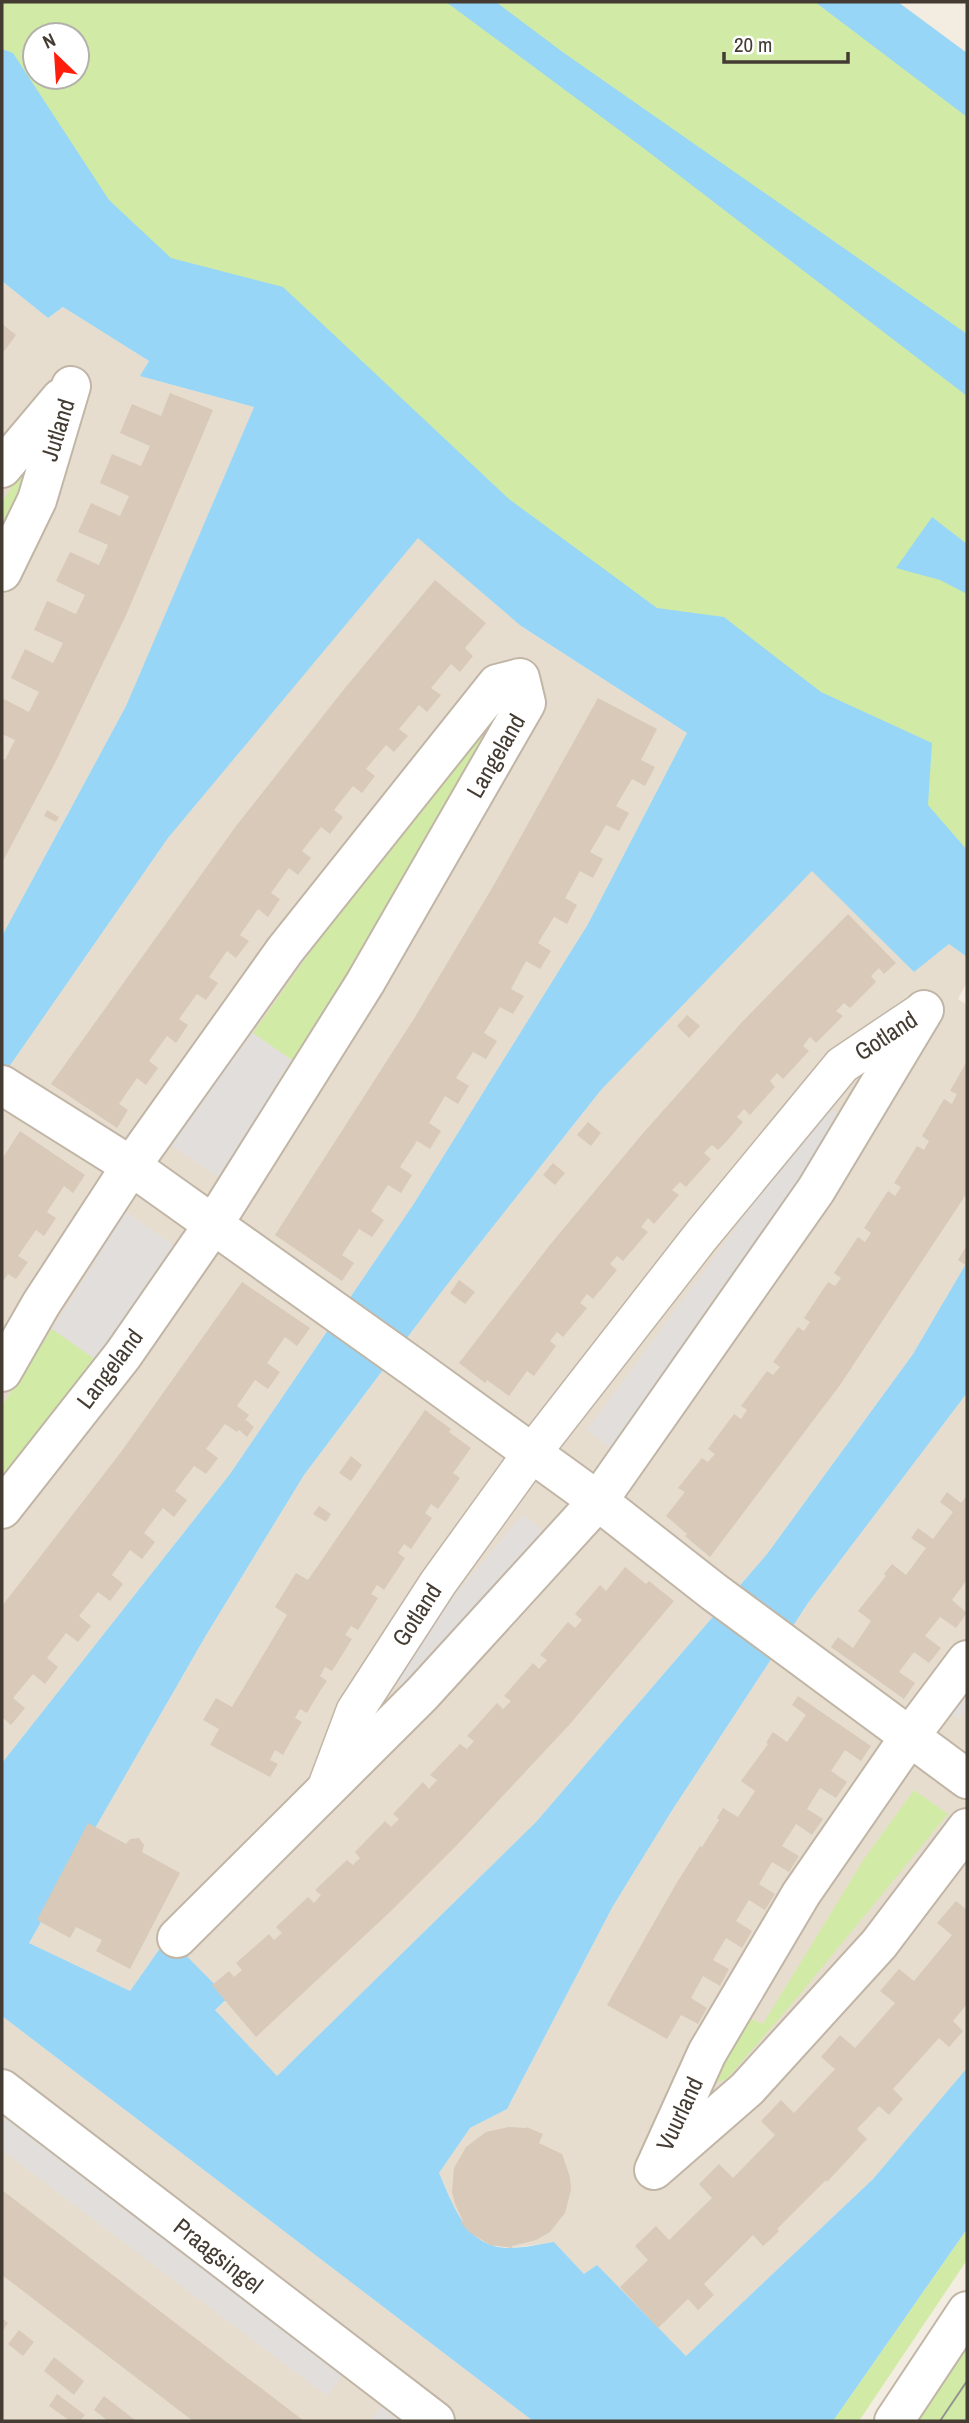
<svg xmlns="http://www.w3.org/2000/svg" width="969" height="2423" font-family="'Archivo Narrow',sans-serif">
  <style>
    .residential { fill: #e7ddcf }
    .green { fill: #d1eba6; fill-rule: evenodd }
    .parking { fill: #e2dedb }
    .water { fill: #97d6f6 }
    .building { fill: #d8c9b9 }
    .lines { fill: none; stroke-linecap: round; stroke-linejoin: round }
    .pedestrian-casing { stroke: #c1b6a6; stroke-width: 40 }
    .minor-casing { stroke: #c1b6a6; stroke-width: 42 }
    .pedestrian { stroke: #fff; stroke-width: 37 }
    .minor { stroke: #fff; stroke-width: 38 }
    .tram { stroke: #939393; stroke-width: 2 }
    .labels { text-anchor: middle; stroke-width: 5; stroke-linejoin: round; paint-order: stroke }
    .street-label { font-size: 24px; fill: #443b32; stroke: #fff }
  </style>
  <rect width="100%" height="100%" fill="#f2ece1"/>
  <!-- residential -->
  <path class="residential" d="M2,281L48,318L63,307L149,361L141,376L254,407L126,706L2,936Z
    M418,537L521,626L687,733L588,924L413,1205L230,1474L2,1763V1077L168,838Z
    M812,870L914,972L949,944L967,957V982L958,999L967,1005V1262L913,1354L767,1554L536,1822L276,2077L215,2010L228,1999L168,1937L130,1991L29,1943L205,1637L304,1475L446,1286L601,1090Z
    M967,1393V2068L873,2179L686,2356L597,2266L584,2274L554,2242L512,2248L490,2245L479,2239L461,2223L439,2173L470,2128L507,2109L613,1906L671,1812L808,1603Z
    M2,2016L533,2421H2Z"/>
  <!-- green -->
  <path class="green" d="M2,2H835L967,102V884L2,163ZM35,35H77V77H35Z
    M33,461L2,548V503L22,471Z
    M509,700L299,1065L253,1033L359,883L463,754Z
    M52,1329L98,1361L2,1490V1406Z
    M914,1790L948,1814L801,1993L726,2080L712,2083L751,2019L763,2024L864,1859Z
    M967,2229V2260L859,2421H833Z
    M967,2340V2421H913Z"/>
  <!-- parking -->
  <path class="parking" d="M253,1033L299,1065L222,1180L168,1143Z
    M825,1106L846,1119L613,1450L587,1430Z
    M126,1212L179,1249L98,1361L52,1329Z
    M523,1514L544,1532L410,1691L389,1673Z
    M967,1685V1707L959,1719L949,1711Z
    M2,2116L343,2375L327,2396L2,2150Z
    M384,2403L408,2421H370Z"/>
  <!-- water -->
  <path class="water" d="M446,2H496L564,53L967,334V396L642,147Z
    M815,2H898L967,53V117Z
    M2,49L13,53L109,200L171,258L283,287L509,499L657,608L724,617L821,692L932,743L928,805L967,850V957L949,944L914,972L812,871L601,1090L446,1286L304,1475L205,1637L29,1943L130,1991L168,1937L228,1998L215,2010L277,2076L536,1822L767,1554L913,1354L967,1262V1393L808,1603L671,1812L613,1906L507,2109L470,2128L439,2173C454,2206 466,2248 510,2248C524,2248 540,2244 554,2242L584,2274L597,2265L686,2356L873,2179L967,2068V2229L833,2421H533L2,2016V1763L230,1474L413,1205L588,924L687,733L521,626L418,538L168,838L2,1077V936L126,706L254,407L140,376L149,361L63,307L48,318L2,281Z
    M932,517L967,544V594L940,580L896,568Z"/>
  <!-- building -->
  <path class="building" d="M2,324L16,335L2,354Z
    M170,393L213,410L127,613L56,761L2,863V758L5,760L15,740L2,734V698L29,712L39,692L11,678L25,649L53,663L63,643L34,630L47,601L76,614L85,595L56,581L70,552L99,565L108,545L78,532L91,503L120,516L129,496L100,483L112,454L141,466L150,446L120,433L132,404L161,416Z
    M435,580L486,623L465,648L473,656L460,672L451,664L431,688L441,695L427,712L419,705L399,729L408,736L394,752L386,745L366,769L375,776L362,793L353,786L334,810L343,817L330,834L321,827L302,851L311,858L298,875L289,868L271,893L280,899L268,917L258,909L240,935L249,941L236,958L227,951L209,977L218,983L206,1000L197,994L179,1019L188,1025L176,1043L167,1036L149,1061L158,1068L146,1085L137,1078L119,1104L128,1110L117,1128L51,1084L236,826L345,688Z
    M598,698L657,729L641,760L655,767L645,786L632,779L616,806L629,813L619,831L606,825L590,852L603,859L593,878L580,871L565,898L577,905L567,924L554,917L538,943L551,951L540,969L526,961L511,989L524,996L513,1014L500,1007L484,1033L497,1041L486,1059L473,1052L456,1078L469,1086L458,1104L445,1096L429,1123L441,1131L430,1149L417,1141L400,1167L412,1175L401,1193L388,1185L371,1211L384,1220L372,1237L359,1229L342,1255L354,1263L342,1281L275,1235L415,1017L495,883Z
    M47,810L59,817L56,822L44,816Z
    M848,914L896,963L884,974L879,968L871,976L876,982L850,1008L844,1003L836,1011L843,1016L816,1043L810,1037L803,1046L809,1051L783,1079L777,1073L770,1081L775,1087L750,1115L744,1109L737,1117L743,1122L727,1141L718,1150L712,1145L704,1153L711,1159L686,1187L680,1182L672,1190L679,1195L654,1224L648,1218L641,1227L648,1232L623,1261L617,1256L610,1264L617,1270L593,1299L587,1294L580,1303L587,1308L563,1337L557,1332L550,1341L556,1346L534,1376L527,1371L509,1396L487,1380L485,1383L459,1363L549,1246L644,1132L742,1022Z
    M687,1015L700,1026L689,1038L677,1026Z
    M967,1061V1193L840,1385L710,1557L685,1536L687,1534L666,1516L685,1492L678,1488L702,1458L708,1462L715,1454L708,1449L734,1414L741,1419L747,1410L741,1406L767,1371L773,1375L780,1367L773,1362L798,1327L804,1331L810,1322L804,1318L828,1282L835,1286L841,1278L834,1273L858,1237L865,1242L871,1233L864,1228L888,1191L895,1196L901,1187L894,1183L917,1146L924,1150L929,1141L922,1136L944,1099L952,1104L957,1094L950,1091Z
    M588,1122L601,1133L591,1146L577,1135Z
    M20,1131L85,1175L73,1193L64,1186L47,1212L56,1218L44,1236L36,1230L18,1256L28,1262L16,1279L8,1274L2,1283V1159Z
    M553,1163L565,1173L555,1185L543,1175Z
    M967,1245V1266L958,1260Z
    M459,1280L475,1292L465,1304L450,1293Z
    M242,1282L310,1328L297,1346L285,1337L267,1363L280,1372L268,1389L255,1380L237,1406L249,1415L237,1432L225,1424L206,1449L218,1458L206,1474L194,1466L175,1491L187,1500L174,1517L163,1508L144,1533L155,1542L142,1559L130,1550L112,1575L123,1584L110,1601L98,1592L79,1616L91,1626L78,1642L66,1633L47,1658L58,1667L45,1684L33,1674L13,1698L25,1708L11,1725L2,1717V1606L121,1452Z
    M425,1410L451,1429L449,1432L471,1448L453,1473L460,1478L438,1509L431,1504L425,1513L432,1518L411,1549L404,1544L398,1553L405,1558L384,1590L377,1585L371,1594L378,1598L358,1630L351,1626L345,1635L352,1639L344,1652L332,1671L325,1667L320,1676L327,1681L320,1691L307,1713L300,1709L295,1718L302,1722L294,1735L283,1755L275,1750L270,1760L278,1764L270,1777L210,1745L219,1729L203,1720L216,1698L232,1707L287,1615L275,1607L296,1573L308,1580Z
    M246,1420L254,1427L247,1437L238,1429Z
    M351,1456L362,1465L351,1481L339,1473Z
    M947,1492L961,1503L967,1495V1580L952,1600L967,1613L956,1628L940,1617L925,1636L941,1648L929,1663L914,1652L899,1672L915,1683L904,1699L831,1647L838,1637L853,1648L871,1621L858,1611L886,1576L884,1574L892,1564L906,1575L926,1548L911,1538L918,1528L933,1539L953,1512L940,1502Z
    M319,1506L331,1514L326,1522L313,1514Z
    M625,1567L646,1584L649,1581L674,1601L570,1724L457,1845L392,1910L256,2037L212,1985L229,1971L234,1977L242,1970L236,1963L269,1934L274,1940L282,1933L276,1927L308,1897L314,1903L321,1895L315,1890L347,1860L353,1865L360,1858L355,1852L385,1821L391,1827L399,1819L393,1814L423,1782L429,1789L437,1780L430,1775L460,1744L467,1749L474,1741L467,1736L497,1703L503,1709L511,1701L504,1696L533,1663L539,1669L547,1660L540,1655L568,1622L575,1628L582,1620L575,1614L600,1585L606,1591Z
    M798,1696L871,1746L861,1761L845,1750L831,1771L847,1782L836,1798L820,1788L807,1809L823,1819L812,1835L796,1824L782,1846L799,1856L789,1872L772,1862L759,1884L775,1894L765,1910L749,1900L736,1921L752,1931L742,1948L726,1938L713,1960L729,1969L720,1986L703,1976L691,1998L707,2008L698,2024L681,2015L667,2039L607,2005L676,1884L700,1846L702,1847L719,1820L717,1818L723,1808L738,1817L755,1791L741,1781L768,1744L766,1743L772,1733L773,1732L787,1742L806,1715L792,1705Z
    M88,1823L126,1844L130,1839L139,1838L144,1845L142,1852L180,1873L130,1969L96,1951L102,1940L76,1927L70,1938L37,1920Z
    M956,1901L967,1910V2004L953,2021L963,2031L949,2047L939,2038L893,2089L903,2099L889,2115L879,2106L857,2129L867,2139L827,2182L826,2180L777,2229L779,2231L771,2239L763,2246L753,2235L704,2284L714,2295L698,2310L688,2299L658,2328L620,2287L648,2260L635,2246L656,2226L669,2240L712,2198L699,2184L719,2164L733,2178L775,2135L761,2121L781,2100L794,2113L835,2069L821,2057L840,2035L855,2048L895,2003L880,1991L899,1969L914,1981L952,1935L937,1923Z
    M509,2127L526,2128V2127L543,2134L539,2143L562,2154L570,2177L571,2190L565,2213L550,2232L536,2240L512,2246V2248L490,2245L469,2232L461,2223L463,2221L455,2204L452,2192L454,2168L466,2147L486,2132Z
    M2,2190L131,2289L304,2421H193L2,2275Z
    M2,2318L8,2323L2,2332Z
    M19,2330L34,2342L23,2356L8,2344Z
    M54,2357L84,2381L74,2395L44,2371Z
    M57,2394L85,2415L80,2421H70L49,2406Z
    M104,2396L135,2420L133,2421H108L94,2410Z"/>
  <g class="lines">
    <defs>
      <path id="pedestrian" d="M325,1791L355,1711L438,1583L532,1453L701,1236L842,1065L924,1010"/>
      <path id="minor" d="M2,468L61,398
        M2,572L37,500L71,386
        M2,1085L131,1166L416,1369L598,1501L714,1592L967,1779
        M2,1372L41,1304L131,1166L285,950L497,684L520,678L526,703L365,983L213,1225L123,1355L2,1509
        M967,1660L910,1736L801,1894L707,2053L654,2170L747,2089L879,1944L967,1828
        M177,1938L422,1694L598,1501L816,1190L924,1010
        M2,2089L435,2421
        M894,2421L967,2311"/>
    </defs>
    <!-- pedestrian casing -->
    <use href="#pedestrian" class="pedestrian-casing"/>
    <!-- minor casing -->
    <use href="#minor" class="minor-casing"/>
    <!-- pedestrian -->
    <use href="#pedestrian" class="pedestrian"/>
    <!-- minor -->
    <use href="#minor" class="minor"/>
    <!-- tram -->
    <path class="tram" d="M940,2421L967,2381
      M966,2421L967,2420"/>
  </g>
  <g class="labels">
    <!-- street labels -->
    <g class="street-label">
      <text transform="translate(58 430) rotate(-73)" y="8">Jutland</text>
      <text transform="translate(496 756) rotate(-60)" y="8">Langeland</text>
      <text transform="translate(886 1036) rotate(-33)" y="8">Gotland</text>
      <text transform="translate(110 1369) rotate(-53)" y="8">Langeland</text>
      <text transform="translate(417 1615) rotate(-57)" y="8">Gotland</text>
      <text transform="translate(680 2114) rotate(-65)" y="8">Vuurland</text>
      <text transform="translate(218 2256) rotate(38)" y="8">Praagsingel</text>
    </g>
  </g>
  <!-- border -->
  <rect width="969" height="2423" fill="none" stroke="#443b32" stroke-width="7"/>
  <!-- north arrow -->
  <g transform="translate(56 56) rotate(335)"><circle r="33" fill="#ffffff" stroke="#b4b1ad" stroke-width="2"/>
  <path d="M0-5L12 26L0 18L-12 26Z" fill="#ff1d0c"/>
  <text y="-10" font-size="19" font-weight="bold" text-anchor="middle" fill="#443b32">N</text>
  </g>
  <!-- scale -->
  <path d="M724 52v10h124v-10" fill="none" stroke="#443b32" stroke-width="3.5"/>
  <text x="734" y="52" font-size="21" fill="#443b32" stroke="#ffffff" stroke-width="5" paint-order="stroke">20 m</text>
</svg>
